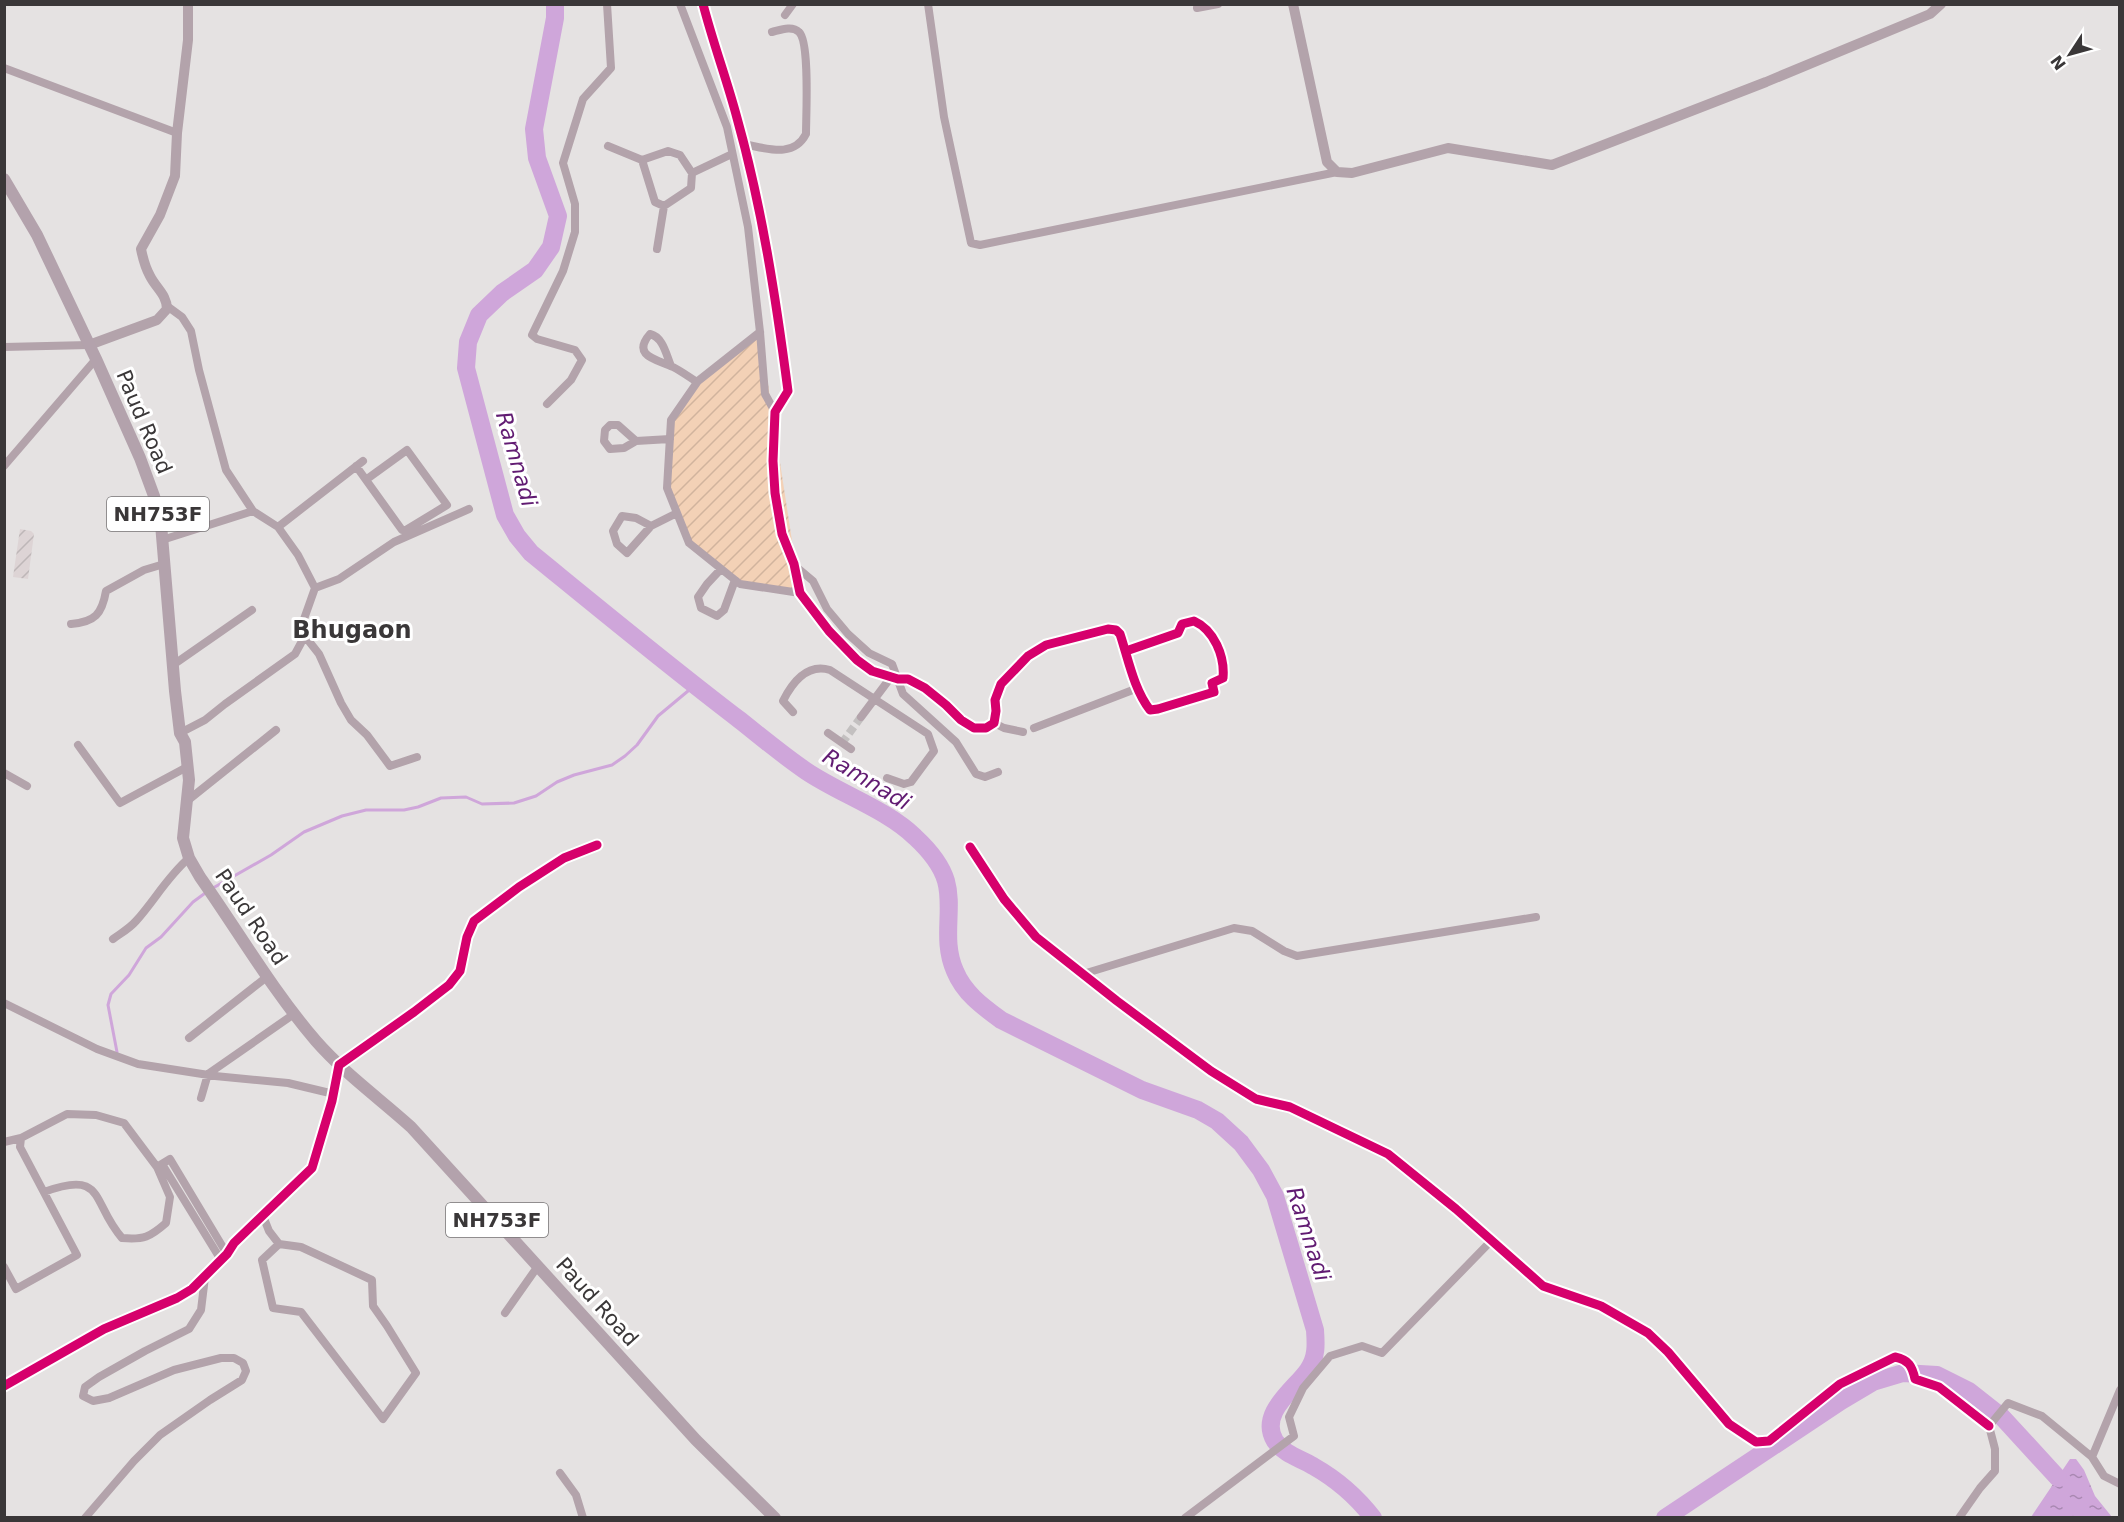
<svg xmlns="http://www.w3.org/2000/svg" width="2124" height="1522" font-family="'DejaVu Sans',sans-serif">
  <style>
    .industrial { fill: url(#industrial-furrows) }
    .garden { fill: url(#garden-furrows) }
    .water { fill: url(#water-ripples) }
    .lines { fill: none; stroke-linecap: round; stroke-linejoin: round }
    .stream { stroke: #cfa6da; stroke-width: 3 }
    .river { stroke: #cfa6da; stroke-width: 18 }
    .minor-tunnel { stroke: #c3c0c0; stroke-width: 8; stroke-dasharray: 8 4; stroke-linecap: butt }
    .minor { stroke: #b3a3ab; stroke-width: 8 }
    .tertiary { stroke: #b3a3ab; stroke-width: 10 }
    .primary { stroke: #b3a2ac; stroke-width: 12 }
    .cycleway-casing { stroke: #fff; stroke-width: 13 }
    .cycleway { stroke: #d6006c; stroke-width: 9 }
    .labels { text-anchor: middle; stroke-width: 6; stroke-linejoin: round; paint-order: stroke }
    .shield { fill: #fff; stroke: #757374; stroke-width: 1.5 }
    .shield-label { font-size: 20px; font-weight: bold; fill: #3a3738 }
    .street-label { font-size: 21px; fill: #3a3738; stroke: #fff }
    .water-label { font-size: 22px; font-style: italic; fill: #611b72; stroke: #fff }
    .quarter-label { font-size: 24px; font-weight: bold; fill: #3a3738; stroke: #fff }
  </style>
  <defs>
    <pattern id="industrial-furrows" width="10" height="10" patternUnits="userSpaceOnUse" patternTransform="scale(1.5)"><rect width="10" height="10" fill="#ddd4d5"/><path d="M-1 1l2-2M0 10L10 0M9 11l2-2" fill="none" stroke="#beb7b8"/></pattern>
    <pattern id="garden-furrows" width="10" height="10" patternUnits="userSpaceOnUse" patternTransform="scale(1.5)"><rect width="10" height="10" fill="#f3d1b6"/><path d="M-1 1l2-2M0 10L10 0M9 11l2-2" fill="none" stroke="#d1b49d"/></pattern>
    <pattern id="water-ripples" width="26" height="14" patternUnits="userSpaceOnUse" patternTransform="scale(1.5)"><rect width="26" height="14" fill="#cfa6da"/><path d="M2 4q2-2 4 0t4 0M15 11q2-2 4 0t4 0" fill="none" stroke="#a988b2"/></pattern>
  </defs>
  <rect width="100%" height="100%" fill="#e5e2e2"/>
  <!-- industrial -->
  <path class="industrial" d="M20,529L31,531L34,534L28,579L13,577Z"/>
  <!-- garden -->
  <path class="garden" d="M760,332L800,593L740,584L689,543L667,488L671,420L698,381Z"/>
  <!-- water -->
  <path class="water" d="M2070,1459H2076L2084,1470L2095,1496L2112,1517H2031Z"/>
  <g class="lines">
    <!-- stream -->
    <path class="stream" d="M213,888L271,855L304,832L342,816L366,810H404L418,807L441,798L466,797L482,804L514,803L536,796L557,782L574,775L612,765L625,756L637,745L658,716L694,686
      M117,1052L108,1005L111,994L129,975L146,948L161,937L193,902L208,891"/>
    <!-- river -->
    <path class="river" d="M555,4V18L534,129L537,158L558,216L551,247L535,270L502,293L479,315L468,342L466,368L505,515L517,536L531,553C601,610 670,667 741,721C762,738 784,756 806,771C840,794 886,809 915,837C928,849 941,864 946,881C954,909 941,940 955,971C964,993 982,1006 1001,1020L1142,1090L1198,1110L1217,1121L1241,1143L1261,1170L1275,1196L1315,1330C1316,1344 1317,1357 1308,1370C1295,1389 1258,1413 1275,1441C1285,1455 1300,1458 1313,1466C1336,1479 1357,1497 1373,1518
      M1665,1518L1841,1401L1873,1382L1903,1373L1937,1375L1969,1391L2002,1417L2058,1478"/>
    <!-- minor-tunnel -->
    <path class="minor-tunnel" d="M842,743L861,717"/>
    <!-- minor -->
    <path class="minor" d="M680,4L727,127L748,227L760,332L765,394L775,412
      M703,4C713,43 727,80 737,118C762,207 776,299 788,391L775,412L773,461L775,493L782,534L794,564L800,593L829,631L857,660L872,671L898,679H908L925,688L946,705L961,720L974,728H986L994,723L996,711L995,700L1001,684L1028,656L1046,645L1108,629L1116,630L1120,634C1128,658 1134,690 1150,710L1158,709L1214,692L1212,683L1223,678C1225,656 1214,630 1194,621L1182,624L1178,633L1126,651
      M928,4L944,117L971,243L980,245L1337,172
      M1197,8L1218,4
      M785,15L793,4
      M4,68L177,133
      M743,144C766,148 793,159 806,134C806,116 810,42 799,32C792,25 780,30 772,32
      M608,146L642,160
      M692,173L680,155L668,151L642,160L655,202L664,206L691,188L692,173L732,154
      M657,249L664,206
      M760,332L698,381L671,420L667,488L689,543L740,584L800,593
      M4,347L89,345
      M671,366C666,354 663,337 650,334C630,357 660,360 673,367C681,371 689,377 697,382
      M547,404L571,380L582,360L575,350L537,339L532,335L563,271L575,232V204L563,163L583,99L611,68L607,4
      M636,441L618,425H610L605,430L604,441L610,449L624,448L636,441L670,439
      M4,466L96,359
      M356,466L402,530H406L447,505L407,450L367,479
      M651,526L636,518L622,516L613,531L617,544L627,553L651,526L677,513
      M278,527L363,461
      M162,540L253,511L226,470L199,370L191,331L182,317L167,306
      M794,565L813,581L827,609L848,634L869,653L892,664L903,694L956,742L976,774L985,777L998,772
      M721,569L707,584L698,597L701,608L717,616L724,610L735,580
      M315,588L339,579L394,542L469,509
      M71,624C95,622 102,614 106,591L144,570L164,564
      M304,635L319,654L341,703L351,720L367,735L390,766L417,757
      M173,665L252,610
      M793,712L783,701C792,683 807,663 830,670L928,734L934,751L911,782L904,784L887,778
      M861,717L891,677
      M994,723L1004,728L1023,732
      M1034,728L1138,688
      M180,733L205,720L225,704L295,654L301,643L305,630L304,619L315,588L298,555L278,527L253,511
      M828,733L851,749
      M78,745L120,803L187,767
      M4,773L27,786
      M187,801L276,730
      M970,847L1004,899L1036,937L1117,1001L1211,1071L1256,1099L1290,1107L1388,1154L1456,1209L1543,1286L1601,1306L1648,1333L1668,1352L1729,1424L1756,1442L1769,1441L1840,1384L1895,1357C1909,1360 1912,1366 1915,1379L1939,1387L1989,1426
      M113,939C121,933 129,929 136,921C155,900 167,877 189,858
      M1083,974L1234,928L1252,931L1284,951L1297,956L1536,917
      M4,1003L97,1049L138,1064L215,1076L288,1083L334,1094
      M189,1038L268,976
      M201,1098L208,1074L294,1014
      M4,1142L21,1138
      M162,1164L221,1260
      M44,1192C106,1169 91,1203 122,1238C144,1240 150,1237 166,1223L170,1197L157,1167
      M263,1216L269,1231L279,1244L301,1247L372,1280L373,1306L387,1326L416,1373L383,1419L301,1312L273,1308L262,1260L279,1244
      M4,1267L16,1289L77,1255L20,1147L21,1138L67,1114L96,1115L124,1123L157,1167L170,1159L227,1254
      M505,1313L538,1266
      M4,1386L104,1329L177,1298L192,1289L227,1254L234,1243L312,1168L332,1101L339,1065L414,1012L449,985L460,971L467,937L474,921L519,887L564,858L597,845
      M2092,1457L2104,1476L2120,1484
      M560,1473L576,1495L583,1518
      M85,1518L134,1461L160,1435L210,1400L242,1380L246,1371L243,1363L234,1358H221L174,1370L109,1398L93,1401L83,1396L85,1387L99,1377L145,1351L189,1329L201,1310L205,1277
      M1185,1518L1294,1436L1289,1417L1303,1388L1330,1356L1362,1346L1382,1353L1492,1240
      M1959,1518L1980,1488L1995,1471V1449L1989,1426L2008,1403L2042,1416L2092,1457L2120,1390"/>
    <!-- tertiary -->
    <path class="tertiary" d="M1293,4L1327,162L1337,172L1352,173L1448,148L1552,165L1766,82L1930,14L1941,4
      M89,345L157,320L167,309C167,295 156,288 150,276C145,267 143,259 141,249L160,215L175,176L177,133L188,40V4"/>
    <!-- primary -->
    <path class="primary" d="M4,179L37,235L96,359L140,458L154,496L161,524L175,691L180,733L185,742L189,780L183,838L189,858L200,877C238,931 273,991 316,1041C344,1073 380,1099 411,1127L696,1440L775,1518"/>
    <defs>
      <path id="cycleway" d="M703,4C713,43 727,80 737,118C762,207 776,299 788,391L775,412L773,461L775,493L782,534L794,564L800,593L829,631L857,660L872,671L898,679H908L925,688L946,705L961,720L974,728H986L994,723L996,711L995,700L1001,684L1028,656L1046,645L1108,629L1116,630L1120,634C1128,658 1134,690 1150,710L1158,709L1214,692L1212,683L1223,678C1225,656 1214,630 1194,621L1182,624L1178,633L1126,651
        M970,847L1004,899L1036,937L1117,1001L1211,1071L1256,1099L1290,1107L1388,1154L1456,1209L1543,1286L1601,1306L1648,1333L1668,1352L1729,1424L1756,1442L1769,1441L1840,1384L1895,1357C1909,1360 1912,1366 1915,1379L1939,1387L1989,1426
        M4,1386L104,1329L177,1298L192,1289L227,1254L234,1243L312,1168L332,1101L339,1065L414,1012L449,985L460,971L467,937L474,921L519,887L564,858L597,845"/>
    </defs>
    <!-- cycleway casing -->
    <use href="#cycleway" class="cycleway-casing"/>
    <!-- cycleway -->
    <use href="#cycleway" class="cycleway"/>
  </g>
  <g class="labels">
    <!-- shield labels -->
    <g class="shield">
      <rect x="107" y="497" width="102" height="34" rx="4.5"/>
      <rect x="446" y="1203" width="102" height="34" rx="4.5"/>
    </g>
    <g class="shield-label">
      <text x="158" y="521">NH753F</text>
      <text x="497" y="1227">NH753F</text>
    </g>
    <!-- street labels -->
    <g class="street-label">
      <text transform="translate(144 422) rotate(67)" y="7">Paud Road</text>
      <text transform="translate(251 917) rotate(56)" y="7">Paud Road</text>
      <text transform="translate(597 1302) rotate(48)" y="7">Paud Road</text>
    </g>
    <!-- water labels -->
    <g class="water-label">
      <text transform="translate(517 459) rotate(74)" y="8">Ramnadi</text>
      <text transform="translate(867 779) rotate(31)" y="8">Ramnadi</text>
      <text transform="translate(1309 1234) rotate(72)" y="8">Ramnadi</text>
    </g>
    <!-- quarter labels -->
    <g class="quarter-label">
      <text x="352" y="638">Bhugaon</text>
    </g>
  </g>
  <!-- border -->
  <rect width="2124" height="1522" fill="none" stroke="#3a3738" stroke-width="12"/>
  <!-- north arrow -->
  <g transform="translate(2070 54) rotate(234)" stroke="#ffffff" stroke-width="4.5" paint-order="stroke">
  <path d="M0-4.5L10 22L0 15L-10 22Z" fill="#3a3738"/>
  <text y="-9" font-size="16" font-weight="bold" text-anchor="middle" fill="#3a3738">N</text>
  </g>
</svg>
